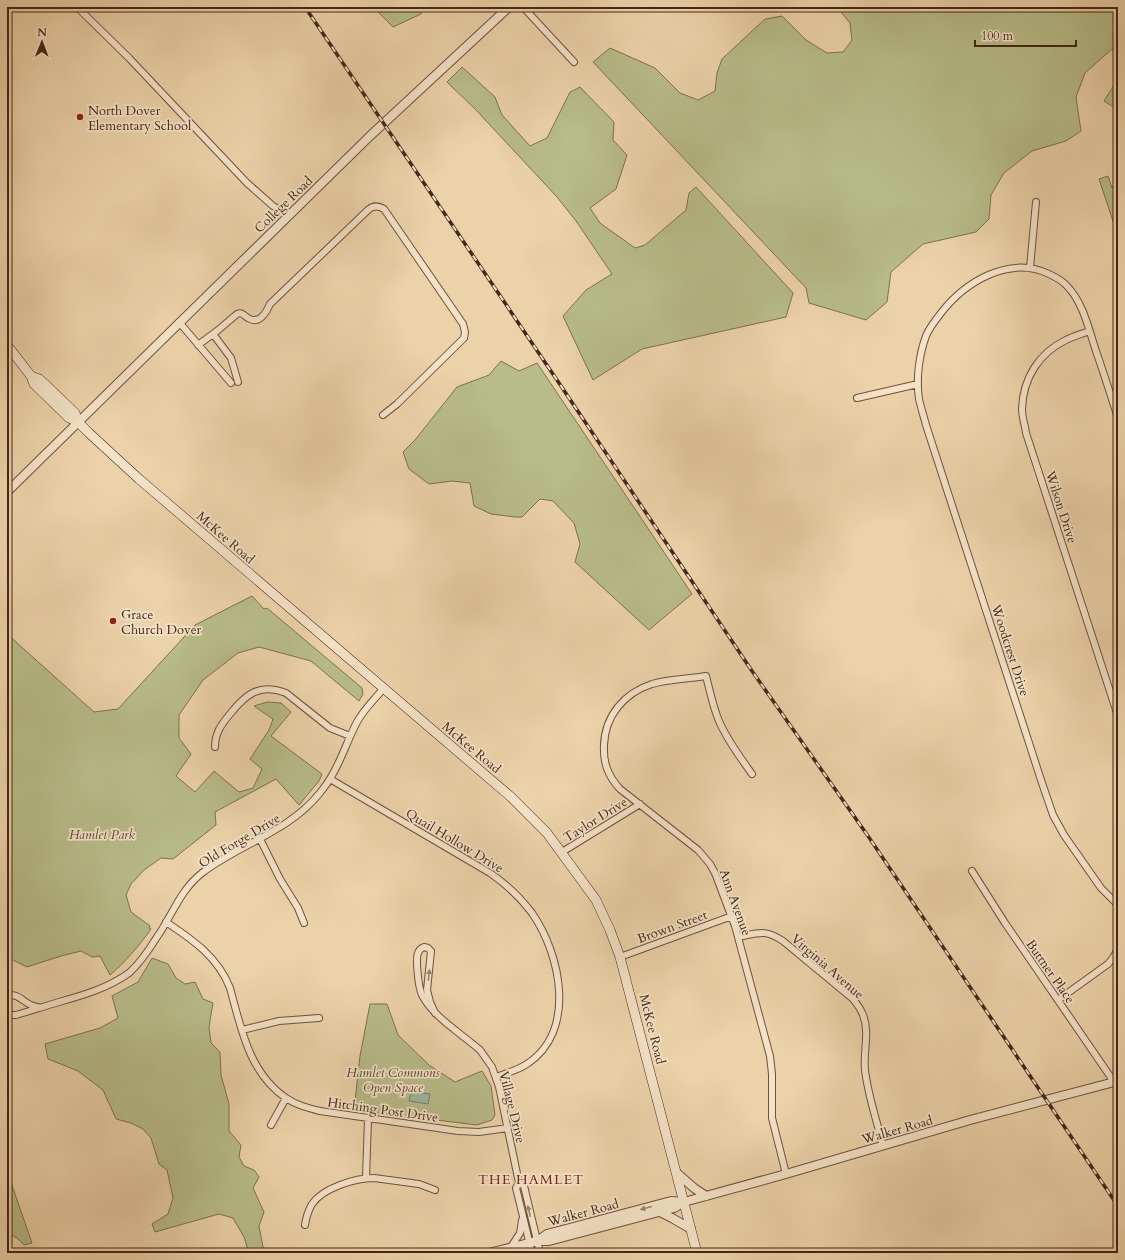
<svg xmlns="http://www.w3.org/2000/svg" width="1125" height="1260" font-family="Cardo,serif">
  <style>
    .green { fill: #b7bc89; stroke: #7e7151 }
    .water { fill: #9ab8a2; stroke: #787e6b }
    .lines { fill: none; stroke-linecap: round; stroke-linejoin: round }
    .minor-casing { stroke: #70513d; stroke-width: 8 }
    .tertiary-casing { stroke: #70513d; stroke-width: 10 }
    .secondary-casing { stroke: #462619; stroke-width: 10 }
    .minor { stroke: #f3e2c7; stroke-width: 6 }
    .tertiary { stroke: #f3e2c7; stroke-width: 8 }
    .secondary { stroke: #f3e2c7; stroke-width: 9 }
    .rail-casing { stroke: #462619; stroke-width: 3.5 }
    .rail { stroke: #f3e2c7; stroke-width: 2; stroke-dasharray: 6; stroke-linecap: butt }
    .oneway { fill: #9c8470 }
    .poi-dot { fill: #8f2418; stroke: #f3e2c7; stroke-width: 1.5 }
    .labels { text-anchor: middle; stroke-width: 3.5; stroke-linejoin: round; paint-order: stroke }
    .poi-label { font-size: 13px; fill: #462619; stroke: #f3e2c7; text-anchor: start }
    .street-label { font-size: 13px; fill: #462619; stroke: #f3e2c7 }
    .park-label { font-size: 13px; font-style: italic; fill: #5d442f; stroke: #f3e2c7 }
    .neighbourhood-label { font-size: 14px; letter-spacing: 1px; fill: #7a1f14; stroke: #f3e2c7 }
  </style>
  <rect width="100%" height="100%" fill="#ecd2a9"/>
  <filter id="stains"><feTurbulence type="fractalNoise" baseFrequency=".005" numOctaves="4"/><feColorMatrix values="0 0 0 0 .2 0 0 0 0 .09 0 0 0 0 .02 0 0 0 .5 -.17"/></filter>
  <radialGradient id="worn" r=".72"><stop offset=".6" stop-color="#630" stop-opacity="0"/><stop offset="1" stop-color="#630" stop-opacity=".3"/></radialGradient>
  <!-- green -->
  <path class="green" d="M373,7H422L421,14L393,27Z
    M837,7H1118V46L1112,49L1085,73L1076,97L1081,131L1066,141L1032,151L1004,173L991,195L989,219L976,232L923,244L891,272L887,302L866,320L809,303L806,288L593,62L610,48L655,68L680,93L698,100L715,91L717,73L722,59L765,19L782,16L806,40L827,53L843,52L852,40L850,23Z
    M462,67L495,97L502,115L530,146L547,138L570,92L580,87L614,122L613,140L627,155L616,189L590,208L600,223L635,248L645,245L686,210L689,193L696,187L793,293L786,317L642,349L593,380L563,316L586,290L612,274L576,221L557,197L476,110L447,82Z
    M1118,79V110L1104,101Z
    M1108,176L1112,188L1118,178V236L1099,179Z
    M501,361L519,371L537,363L692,594L649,630L575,562L580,544L574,523L553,501L540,499L522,517H515L491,514L474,506L470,483L452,481L429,484L409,469L403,452L415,440L457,387L489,375Z
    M252,596L264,609L267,608L362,688L363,694L359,701L311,661L259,647L238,653L203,680L179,715V738L191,754L176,776L195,792L214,771L239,792L253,788L262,769L250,759L269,730L273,719L254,706L267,702L281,703L291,712L271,736L322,774L319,781L299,805L276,779L215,812L216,825L173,859L161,858L144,870L131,884L126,895L131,912L150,926L149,928L151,929C139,946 126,961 110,975L100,956L92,957L81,951L61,956L27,967L7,957V634L94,712L118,709L195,625Z
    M152,958L168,964L176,978L185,984L195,982L203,999L213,1003L209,1027L211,1043L220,1052L221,1075L229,1104V1131L241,1145L239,1157L244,1166L254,1170L259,1177L253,1188L264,1212L259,1226L263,1247L272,1253H249L244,1237L233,1218L219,1214L155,1232L152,1224L168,1214L173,1198L167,1170L159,1164L151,1138L143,1129L131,1123L116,1119L103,1090L78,1071L48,1059L45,1044L100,1028L118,1018L112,996L138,982Z
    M370,1004H387L398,1035L429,1065L455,1082L482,1071L491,1086L495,1115L492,1120L477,1125L354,1110L360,1056Z
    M7,1170V1171L32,1243L24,1245L18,1239L7,1232Z"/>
  <!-- water -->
  <path class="water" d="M411,1091L430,1094L428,1104L409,1101Z"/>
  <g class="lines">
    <defs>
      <path id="minor" d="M77,7L129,58L247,183L273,206L289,215
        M523,7L574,62
        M1030,268L1036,202
        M179,322L231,383
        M1089,331C1082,334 1074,336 1066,340C1039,353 1023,378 1022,409C1022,417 1025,425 1026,433L1118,716
        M213,334L231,358L238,382
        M198,345L217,331L237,314C243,312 243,315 248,318C259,325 266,313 270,304L369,209C374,205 379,206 384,209L463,324L465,332L464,338L397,404L383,415
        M857,398L918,384
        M1118,418C1111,396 1104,374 1096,351C1089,330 1083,302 1067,286C1062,280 1055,277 1049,274C1009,255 965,282 941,313C935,321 929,328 926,336C919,355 916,379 919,399C921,408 924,417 926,425L1041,780L1053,815L1064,835L1101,888L1118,905
        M215,747C215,733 221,725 230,714C246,694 259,683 286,693L330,728L350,736
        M752,774C740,757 727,740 719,721C713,707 710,691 706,676C688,679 669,679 652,684C624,693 605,716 604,745C603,763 608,776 620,789L698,850L710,864L715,873L735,926L770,1056L772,1074V1118L786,1174
        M330,779L490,873C506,884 520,897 532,913C561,955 577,1031 527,1064C518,1070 507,1073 496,1077
        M260,839L280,879L298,908L304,923
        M562,852L640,804
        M972,871L1005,923L1114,1082
        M166,922C193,940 218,957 230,988C241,1028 249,1073 286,1098C296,1105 308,1108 320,1111L458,1131L479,1132L508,1128
        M738,937C759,933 765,929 783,941L853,999C857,1004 861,1009 863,1015C870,1032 863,1052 865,1070C868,1096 877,1121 883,1146
        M620,957L732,916
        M7,996C21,992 24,1006 38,1007
        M1058,1000L1108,964L1113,958L1118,949
        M435,1013L430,1002L427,990L431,951L428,948L424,947C416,950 417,958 417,965C418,976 418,986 422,995C433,1017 462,1034 480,1050L492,1067L499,1087L519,1183L516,1188L532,1253
        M7,1014L10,1015H16C30,1011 45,1006 59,1002C84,995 108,988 129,973C140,963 149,950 157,937C172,916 180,890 202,873C240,844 288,832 319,794C338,772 344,747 357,722C364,709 374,700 383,689
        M242,1030L279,1021L319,1018
        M271,1125L286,1098
        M366,1178L368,1119
        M519,1183L524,1186L540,1253
        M305,1225C306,1218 308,1211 312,1204C323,1188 355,1178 374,1178L419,1184L435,1190
        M511,1247L520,1233L522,1220"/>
      <path id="tertiary" d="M7,492L370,136L509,7
        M677,1173L694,1188L706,1196
        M660,1212L672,1218L691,1229
        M537,1241L547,1234L671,1201L684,1202
        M489,1253L537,1241H549L674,1208L684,1202L786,1174L970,1120L1118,1081"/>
      <path id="secondary" d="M7,345L31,376L34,384L69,418L78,422
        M31,376L39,379L45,384L75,413L78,422L89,433L139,479L511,797L547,833L596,900L610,930L620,957L697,1253"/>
    </defs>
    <!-- minor casing -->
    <use href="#minor" class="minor-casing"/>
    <!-- tertiary casing -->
    <use href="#tertiary" class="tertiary-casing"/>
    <!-- secondary casing -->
    <use href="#secondary" class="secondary-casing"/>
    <!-- minor -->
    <use href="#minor" class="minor"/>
    <!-- tertiary -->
    <use href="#tertiary" class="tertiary"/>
    <!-- secondary -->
    <use href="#secondary" class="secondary"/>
    <defs>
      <path id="rail" d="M305,7L559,383L752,671L868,836L1118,1206"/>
    </defs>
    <!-- rail casing -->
    <use href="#rail" class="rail-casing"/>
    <!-- rail -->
    <use href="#rail" class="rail"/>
  </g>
  <!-- one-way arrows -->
  <defs><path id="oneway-solid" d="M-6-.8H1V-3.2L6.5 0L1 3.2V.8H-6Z"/></defs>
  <g class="oneway">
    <use href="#oneway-solid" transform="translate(429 975) rotate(-83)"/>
    <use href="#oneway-solid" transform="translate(646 1208) rotate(165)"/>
    <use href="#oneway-solid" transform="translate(529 1211) rotate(-103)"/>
  </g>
  <!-- markers -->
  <g class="poi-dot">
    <circle cx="80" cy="117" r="4"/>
    <circle cx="113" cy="621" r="4"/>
  </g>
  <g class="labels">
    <!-- poi labels -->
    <g class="poi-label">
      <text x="88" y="115">North Dover<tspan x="88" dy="15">Elementary School</tspan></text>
      <text x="121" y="619">Grace<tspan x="121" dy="15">Church Dover</tspan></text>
    </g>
    <!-- street labels -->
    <g class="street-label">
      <text transform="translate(283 204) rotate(-44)" y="5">College Road</text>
      <text transform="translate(1062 507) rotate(72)" y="5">Wilson Drive</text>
      <text transform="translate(226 537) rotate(41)" y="5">McKee Road</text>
      <text transform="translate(1011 650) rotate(72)" y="5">Woodcrest Drive</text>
      <text transform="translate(472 747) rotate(40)" y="5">McKee Road</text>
      <text transform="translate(595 819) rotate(-32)" y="5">Taylor Drive</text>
      <text transform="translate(239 840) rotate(-31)" y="5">Old Forge Drive</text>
      <text transform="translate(455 840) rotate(31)" y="5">Quail Hollow Drive</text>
      <text transform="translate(736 902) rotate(70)" y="5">Ann Avenue</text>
      <text transform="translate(672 926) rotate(-20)" y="5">Brown Street</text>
      <text transform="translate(828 966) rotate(41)" y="5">Virginia Avenue</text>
      <text transform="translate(1051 971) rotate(55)" y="5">Buttner Place</text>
      <text transform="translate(653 1029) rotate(76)" y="5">McKee Road</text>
      <text transform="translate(513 1107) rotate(76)" y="5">Village Drive</text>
      <text transform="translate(383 1109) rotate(8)" y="5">Hitching Post Drive</text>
      <text transform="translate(897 1129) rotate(-16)" y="5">Walker Road</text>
      <text transform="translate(583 1212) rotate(-15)" y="5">Walker Road</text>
    </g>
    <!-- park labels -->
    <g class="park-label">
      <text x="102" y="839">Hamlet Park</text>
      <text x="393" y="1077">Hamlet Commons<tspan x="393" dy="15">Open Space</tspan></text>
    </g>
    <!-- neighbourhood labels -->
    <g class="neighbourhood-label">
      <text x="531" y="1184">THE HAMLET</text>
    </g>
  </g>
  <!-- margin -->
  <rect width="1125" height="1260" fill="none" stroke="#ecd2a9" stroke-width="24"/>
  <rect x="8" y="8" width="1109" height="1244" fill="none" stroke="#462619" stroke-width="2"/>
  <rect x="12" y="12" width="1101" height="1236" fill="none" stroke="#462619"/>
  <!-- north arrow -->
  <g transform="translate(42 42) rotate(1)" stroke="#f3e2c7" stroke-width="3" paint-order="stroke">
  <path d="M0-3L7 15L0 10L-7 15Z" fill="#462619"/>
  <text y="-6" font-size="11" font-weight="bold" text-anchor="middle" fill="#462619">N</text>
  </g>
  <!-- scale -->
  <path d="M975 40v6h101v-6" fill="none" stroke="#462619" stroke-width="2"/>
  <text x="981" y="40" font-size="12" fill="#462619" stroke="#f3e2c7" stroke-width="3" paint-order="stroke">100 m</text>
  <rect width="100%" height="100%" filter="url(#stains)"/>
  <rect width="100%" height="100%" fill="url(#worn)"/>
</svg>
